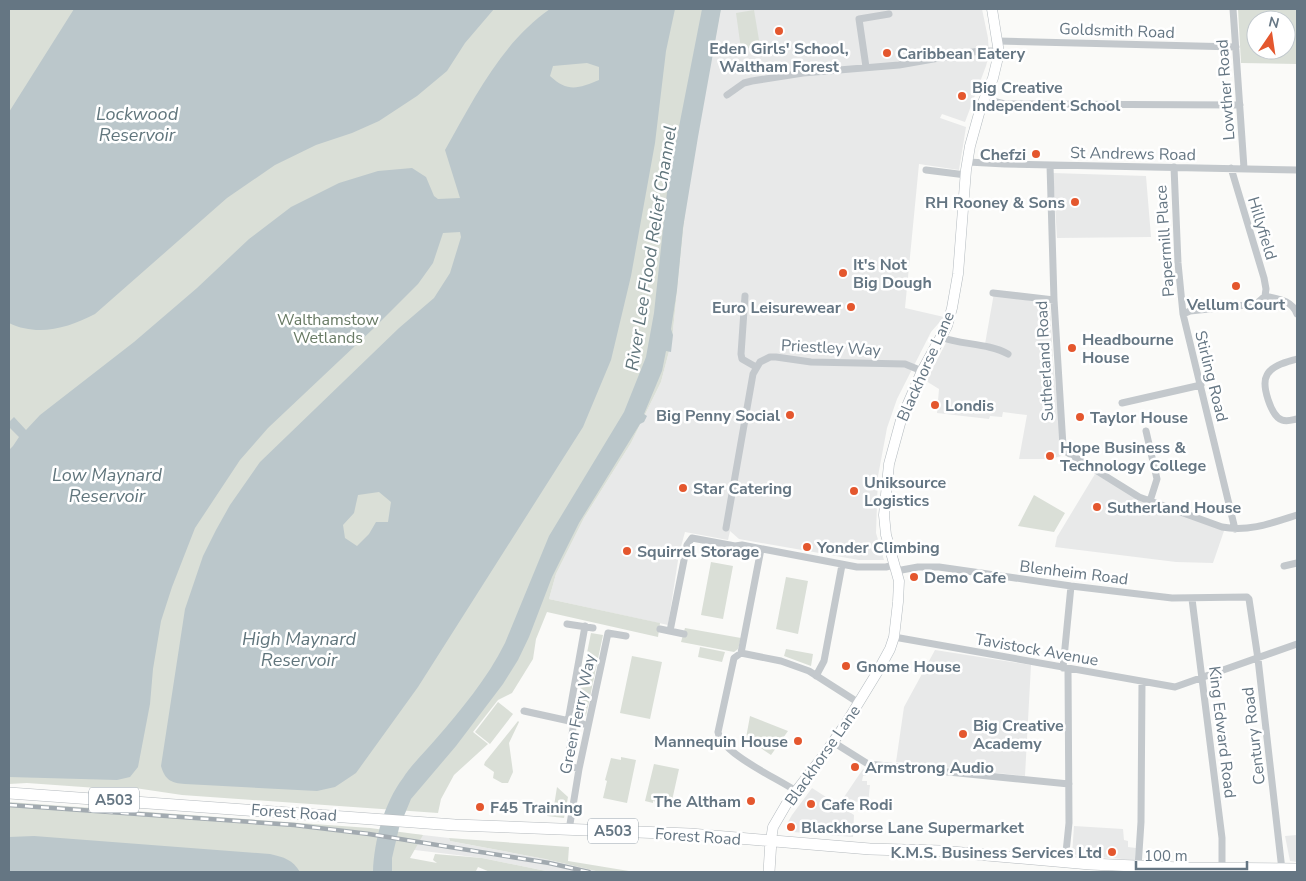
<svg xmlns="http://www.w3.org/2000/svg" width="1306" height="881" font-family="'Nunito Sans',sans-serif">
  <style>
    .built { fill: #e8e9e9 }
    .green { fill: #dadfd7; fill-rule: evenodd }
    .water { fill: #bbc7cb; fill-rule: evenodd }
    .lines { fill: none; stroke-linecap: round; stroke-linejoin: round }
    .secondary-casing { stroke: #b3babf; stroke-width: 11 }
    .primary-casing { stroke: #b5babe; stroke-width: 12 }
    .minor { stroke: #c3c8cc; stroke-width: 7 }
    .secondary { stroke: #fff; stroke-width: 10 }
    .primary { stroke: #fff; stroke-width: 11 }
    .rail-casing { stroke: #a2aab0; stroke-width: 4.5 }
    .rail { stroke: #fff; stroke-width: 2.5; stroke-dasharray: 8; stroke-linecap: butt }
    .poi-dot { fill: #e4572e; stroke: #fff; stroke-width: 2 }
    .labels { text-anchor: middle; stroke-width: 5; stroke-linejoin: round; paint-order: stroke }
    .shield { fill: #fff; stroke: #939fa8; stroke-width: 1 }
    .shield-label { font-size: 15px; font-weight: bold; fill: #657683 }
    .street-label { font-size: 16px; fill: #657683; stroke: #fff }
    .poi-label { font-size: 16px; font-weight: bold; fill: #657683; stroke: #fff; text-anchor: start }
    .park-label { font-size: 16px; fill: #687a64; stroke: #fff }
    .water-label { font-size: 18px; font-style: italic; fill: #60757c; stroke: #fff }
  </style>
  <rect width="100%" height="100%" fill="#fafaf8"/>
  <!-- built -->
  <path class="built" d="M721,9H982L988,38L989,55L986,66L965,122L942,114L940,118L966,127L959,170L919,164L905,308L944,317L931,332L897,399L887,428L878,476L876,533L884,560H859L739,539L730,531L728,540L685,532L679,554L668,625L549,599L556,574L584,518L631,443L661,382L672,340L688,184Z
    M1053,173L1146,176L1151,237L1057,238Z
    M994,293L1050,305L1053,360L1062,448L1065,452L1061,456L1051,459H1019L1027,415L1003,412L1002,417L990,416L989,419L937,413L939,389L926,381L949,337L985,344Z
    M1095,474L1140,499L1225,528L1213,563L1176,562L1055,547L1057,537Z
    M935,650L1031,665L1025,776L896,762L904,707Z
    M863,769L867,771L866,776H863L862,781H867V785H870L868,803L842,800Z
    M812,788L854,815L853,837L793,832L785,827L792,815Z
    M1074,826L1123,829L1124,840L1128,841V847L1136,848L1135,860L1072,855Z
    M414,834L449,838L450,841L545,859L600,872H551L482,858L398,848Z
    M1297,835V862L1290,861L1285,836Z"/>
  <!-- green -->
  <path class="green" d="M9,9H721L688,184L672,340L661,382L631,443L584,518L556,574L549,599L660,623L658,637L547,612L536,639L533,659L512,693L498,700L473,732L488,744L454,775L441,799L438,813L182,795L135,788H97L27,783L9,784Z
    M1238,9H1297V64L1241,63ZM1256,20H1286V50H1256Z
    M754,10L760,46L741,49L736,13Z
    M1034,495L1065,513L1054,532L1018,526Z
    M711,562L733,566L723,619L701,615Z
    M786,577L808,581L798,634L776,629Z
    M685,628L741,638L738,649L734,652L681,642Z
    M591,633L603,635L586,716L575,713Z
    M700,647L725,652L722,662L698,657Z
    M786,649L813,654L811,666L784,656Z
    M632,656L662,662L650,719L620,713Z
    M498,702L513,714L490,744L475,732Z
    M750,716L788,731L771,755L746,738Z
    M518,721L519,722L509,743L513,772L508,783H502L493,778L494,772L484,765L485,762Z
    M621,757L636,760L627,803L603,798L607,781L605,780L611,758L621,760Z
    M654,764L679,769L671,805L653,801V803L645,801Z
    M557,787L568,797L564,818L547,816L550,806H554Z
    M9,802L370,828L423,835L410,858L437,863L433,860L435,854L482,858L551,872H490L478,867L476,871L485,872H9Z
    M449,838L569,847L568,861L635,872H600L545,859L450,841Z"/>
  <!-- water -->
  <path class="water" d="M74,9H494L465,43L447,71L417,96L379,121L352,133L316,145L275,165L227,198L95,314C68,328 38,337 9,323V112Z
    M550,9H675L666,51L655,143L631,276L611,360L583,427L418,687L356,773L335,787L317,791L185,784C171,783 165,780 161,766L185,609L203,556L216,530L230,505L260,462L399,328L434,298L450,273L461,237L460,232L443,233L433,263L418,284L374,328L268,428L240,460L195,528L172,587L161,621L153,669L150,704L138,767L130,777L117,780L9,777V450L13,446L19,437L9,427V422L14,417L26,430L40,415L134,342L197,288L249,239L291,207L339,183L378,171L412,168L426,177L434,196L438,199L460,198L445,150C474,99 501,43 550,9ZM587,63L599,67V80C578,89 567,92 550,76L553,66ZM379,492L391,502L388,522H376L369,534L357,546L345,538L343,525L354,513L358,495Z
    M702,9H721L698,137L683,228L677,290L671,329L673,335L671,352L666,351L662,371L644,414L647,416L644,422L640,424L579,523L552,577L529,637L518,660L503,684L456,746L411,799L399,828L392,858V872H373C374,841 384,803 403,778C412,764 425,752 435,740C461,710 487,679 505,643L549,536L624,412L646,357L654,313L668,183Z
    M34,836L270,854C284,857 293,860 300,872H9V837Z"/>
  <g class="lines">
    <defs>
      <path id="secondary" d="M771,840L773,827L787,803L824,755L845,725L878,671L890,649L894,637L898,602L899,581L886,535L884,515L889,464L901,420L922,371L947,326L952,308L958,274L966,170L970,146L980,110L993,78L999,53L992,9"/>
      <path id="primary" d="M9,793L455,825L690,834L870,849L940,851L1090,864L1181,868L1297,869
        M769,872L771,840"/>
    </defs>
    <!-- secondary casing -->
    <use href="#secondary" class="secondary-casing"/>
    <!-- primary casing -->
    <use href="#primary" class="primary-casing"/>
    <!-- minor -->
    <path class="minor" d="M1233,9L1244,168
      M998,41L1236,47
      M866,67L859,19L889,14
      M727,95L744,83L752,81L803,73L899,65L979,51H999
      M984,99L1005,104L1240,105
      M968,162L1005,164L1297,170
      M1050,165L1054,300L1063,446L1065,451L1139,497L1222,527C1249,532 1272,523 1297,515
      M1174,167L1178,263L1183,314
      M1231,168L1264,278L1266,289L1265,296
      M926,170L966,175
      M993,293L1054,300
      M745,296L741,354L742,359L756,367
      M1265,296C1278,299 1292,300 1297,314
      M940,337C962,345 988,343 1008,354
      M1297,359C1287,362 1272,365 1267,375C1261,385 1271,416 1282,420C1287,422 1292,420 1297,419
      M1122,403L1201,385
      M1146,431L1157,479L1150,501
      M726,528L753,374L760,362L770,357H776L811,362L905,364L922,371
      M1235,529L1183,314L1190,311L1256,304L1265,296
      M1284,566L1297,563
      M896,571L918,567H939L1071,586L1172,598L1247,597L1249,599L1258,659L1282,870
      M1192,599L1222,838V869
      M567,624L593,628
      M660,629L684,634
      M670,631L687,545L692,538L735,546L742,545L857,567H886L894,565
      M894,637L1175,687L1297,644
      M741,653L761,549
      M1063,668L1071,586
      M816,676L824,661L842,565
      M524,711L583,724
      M568,721L585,626
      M574,722L567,765L579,769
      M833,742L868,764L1069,784
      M796,791C777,778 722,754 718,732L734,658L741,653L781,661L809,671L859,703
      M569,830L579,769L608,633L626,636
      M1065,862L1069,823L1068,669
      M1138,867L1141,822L1142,682"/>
    <!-- secondary -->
    <use href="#secondary" class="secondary"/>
    <!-- primary -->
    <use href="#primary" class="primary"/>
    <defs>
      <path id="rail" d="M9,805L294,825L369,834L549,863L589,872"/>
    </defs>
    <!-- rail casing -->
    <use href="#rail" class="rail-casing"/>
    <!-- rail -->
    <use href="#rail" class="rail"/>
  </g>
  <!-- markers -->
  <g class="poi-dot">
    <circle cx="779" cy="31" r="5"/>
    <circle cx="887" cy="53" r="5"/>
    <circle cx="962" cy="96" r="5"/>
    <circle cx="1036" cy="154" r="5"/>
    <circle cx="1075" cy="202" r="5"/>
    <circle cx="843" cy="273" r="5"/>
    <circle cx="1236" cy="286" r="5"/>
    <circle cx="851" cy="307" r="5"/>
    <circle cx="1072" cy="348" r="5"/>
    <circle cx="935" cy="405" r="5"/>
    <circle cx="790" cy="415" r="5"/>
    <circle cx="1080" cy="417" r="5"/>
    <circle cx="1050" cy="456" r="5"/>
    <circle cx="683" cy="488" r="5"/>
    <circle cx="854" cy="491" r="5"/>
    <circle cx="1097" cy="507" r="5"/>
    <circle cx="807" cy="547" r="5"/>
    <circle cx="627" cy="551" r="5"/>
    <circle cx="914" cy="577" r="5"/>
    <circle cx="846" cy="666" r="5"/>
    <circle cx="963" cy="734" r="5"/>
    <circle cx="798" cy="741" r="5"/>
    <circle cx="855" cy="767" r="5"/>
    <circle cx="751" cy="801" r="5"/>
    <circle cx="811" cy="804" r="5"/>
    <circle cx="480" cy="807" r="5"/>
    <circle cx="791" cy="827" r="5"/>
    <circle cx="1112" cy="852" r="5"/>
  </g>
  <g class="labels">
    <!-- shield labels -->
    <g class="shield">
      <rect x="89" y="787.5" width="50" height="25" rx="4"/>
      <rect x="588" y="818.5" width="50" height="25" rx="4"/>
    </g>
    <g class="shield-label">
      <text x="114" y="805">A503</text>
      <text x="613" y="836">A503</text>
    </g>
    <!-- street labels -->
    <g class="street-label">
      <text transform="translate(1117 30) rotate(2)" y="6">Goldsmith Road</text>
      <text transform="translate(1225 90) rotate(-94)" y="6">Lowther Road</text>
      <text transform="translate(1133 153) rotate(1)" y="6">St Andrews Road</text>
      <text transform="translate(1263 228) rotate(73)" y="6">Hillyfield</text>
      <text transform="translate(1164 241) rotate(-94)" y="6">Papermill Place</text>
      <text transform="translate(831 347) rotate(3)" y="6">Priestley Way</text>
      <text transform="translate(1044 361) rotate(-93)" y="6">Sutherland Road</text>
      <text transform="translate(925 366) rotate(-66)" y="6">Blackhorse Lane</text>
      <text transform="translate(1212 376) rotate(76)" y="6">Stirling Road</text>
      <text transform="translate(1074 572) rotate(7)" y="6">Blenheim Road</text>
      <text transform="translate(1037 649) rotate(10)" y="6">Tavistock Avenue</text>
      <text transform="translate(577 714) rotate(-78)" y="6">Green Ferry Way</text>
      <text transform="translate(1223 732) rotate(83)" y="6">King Edward Road</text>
      <text transform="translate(1253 736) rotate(-97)" y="6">Century Road</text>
      <text transform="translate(822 755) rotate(-55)" y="6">Blackhorse Lane</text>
      <text transform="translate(294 812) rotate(4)" y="6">Forest Road</text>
      <text transform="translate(698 836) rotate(4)" y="6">Forest Road</text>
    </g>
    <!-- poi labels -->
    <g class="poi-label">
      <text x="779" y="54" text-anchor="middle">Eden Girls' School,<tspan x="779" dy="18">Waltham Forest</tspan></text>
      <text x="897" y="59">Caribbean Eatery</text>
      <text x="972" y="93">Big Creative<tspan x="972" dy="18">Independent School</tspan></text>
      <text x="1026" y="160" text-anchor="end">Chefzi</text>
      <text x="1065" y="208" text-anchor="end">RH Rooney &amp; Sons</text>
      <text x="853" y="270">It's Not<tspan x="853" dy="18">Big Dough</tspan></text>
      <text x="1236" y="310" text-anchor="middle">Vellum Court</text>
      <text x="841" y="313" text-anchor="end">Euro Leisurewear</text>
      <text x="1082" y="345">Headbourne<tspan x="1082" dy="18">House</tspan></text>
      <text x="945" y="411">Londis</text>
      <text x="780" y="421" text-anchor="end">Big Penny Social</text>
      <text x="1090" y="423">Taylor House</text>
      <text x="1060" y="453">Hope Business &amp;<tspan x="1060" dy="18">Technology College</tspan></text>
      <text x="864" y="488">Uniksource<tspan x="864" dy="18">Logistics</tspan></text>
      <text x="693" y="494">Star Catering</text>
      <text x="1107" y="513">Sutherland House</text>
      <text x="817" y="553">Yonder Climbing</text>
      <text x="637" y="557">Squirrel Storage</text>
      <text x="924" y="583">Demo Cafe</text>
      <text x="856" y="672">Gnome House</text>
      <text x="973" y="731">Big Creative<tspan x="973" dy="18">Academy</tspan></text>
      <text x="788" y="747" text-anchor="end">Mannequin House</text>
      <text x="865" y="773">Armstrong Audio</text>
      <text x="741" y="807" text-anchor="end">The Altham</text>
      <text x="821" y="810">Cafe Rodi</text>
      <text x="490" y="813">F45 Training</text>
      <text x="801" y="833">Blackhorse Lane Supermarket</text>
      <text x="1102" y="858" text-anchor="end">K.M.S. Business Services Ltd</text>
    </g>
    <!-- park labels -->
    <g class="park-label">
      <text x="328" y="325">Walthamstow<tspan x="328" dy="18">Wetlands</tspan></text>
    </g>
    <!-- water labels -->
    <g class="water-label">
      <text x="137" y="120">Lockwood<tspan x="137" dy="21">Reservoir</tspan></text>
      <text transform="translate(651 248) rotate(-81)" y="6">River Lee Flood Relief Channel</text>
      <text x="107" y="481">Low Maynard<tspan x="107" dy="21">Reservoir</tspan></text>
      <text x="299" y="645">High Maynard<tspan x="299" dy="21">Reservoir</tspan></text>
    </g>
  </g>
  <!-- border -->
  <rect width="1306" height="881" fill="none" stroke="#657683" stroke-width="20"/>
  <!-- north arrow -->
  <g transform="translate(1271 35) rotate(13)"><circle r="24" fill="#ffffff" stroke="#c1c8cd"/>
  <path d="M0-4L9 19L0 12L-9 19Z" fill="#e4572e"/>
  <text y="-8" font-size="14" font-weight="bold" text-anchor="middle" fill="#657683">N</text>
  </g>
  <!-- scale -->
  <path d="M1136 861v8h111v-8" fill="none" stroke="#657683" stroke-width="2.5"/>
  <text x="1144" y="861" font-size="15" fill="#657683" stroke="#ffffff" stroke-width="4" paint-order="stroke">100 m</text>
</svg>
